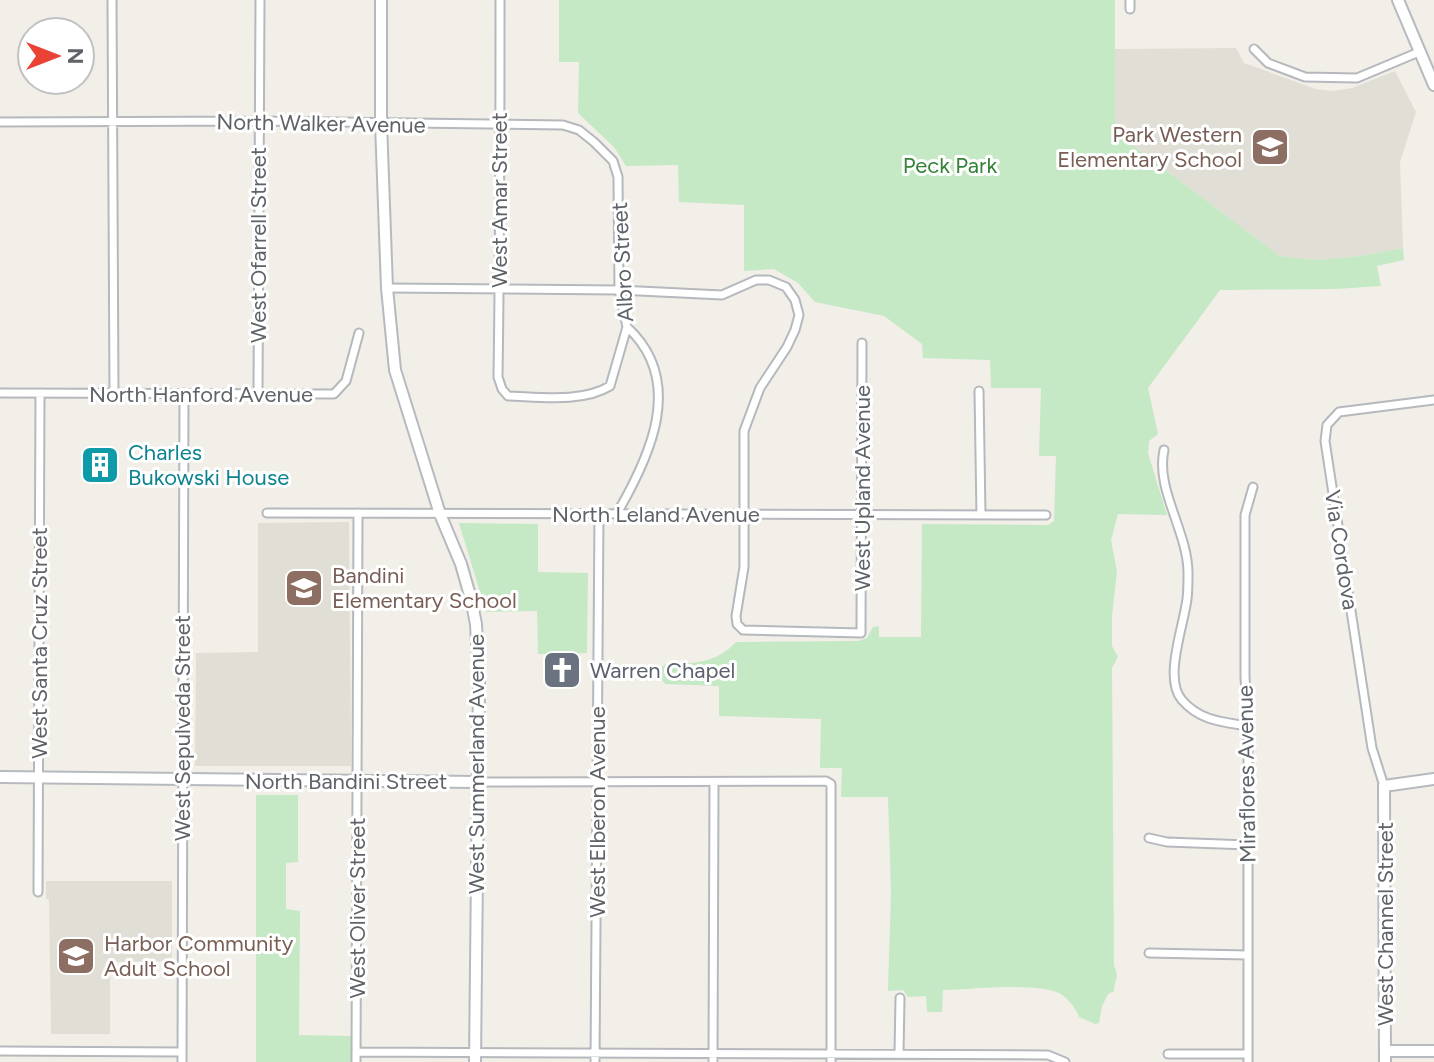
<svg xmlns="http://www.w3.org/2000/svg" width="1434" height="1062" font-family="Figtree,sans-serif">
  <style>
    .education { fill: #e1ded6 }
    .green { fill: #c5e8c5 }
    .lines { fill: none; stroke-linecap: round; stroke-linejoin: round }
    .street-casing { stroke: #b5b8bc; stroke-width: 11 }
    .secondary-casing { stroke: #b6babf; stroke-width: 14 }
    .street { stroke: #fff; stroke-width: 7 }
    .secondary { stroke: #fff; stroke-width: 10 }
    .labels { text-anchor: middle; stroke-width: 6; stroke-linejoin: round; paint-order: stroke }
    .street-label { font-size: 22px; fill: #5f6368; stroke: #fff }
    .education-label { font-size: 22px; fill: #785e54; stroke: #fff; text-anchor: start }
    .park-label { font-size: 22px; fill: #348238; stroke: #fff }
    .culture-label { font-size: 22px; fill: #0d838f; stroke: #fff; text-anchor: start }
    .worship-label { font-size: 22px; fill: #5b616d; stroke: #fff; text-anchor: start }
  </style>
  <rect width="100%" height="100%" fill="#f1efe8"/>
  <!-- education -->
  <path class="education" d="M1236,48L1244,63L1316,89L1332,91L1352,88L1395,71L1416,112L1400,162L1403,248L1360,256L1315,260L1280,256L1115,132V49Z
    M349,522L351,766H195L196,653L258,652V523Z
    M46,881H172V961L110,962V1034H51L49,899H46Z"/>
  <!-- green -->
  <path class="green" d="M559,0H1115V132L1280,256L1315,260L1360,256L1403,248L1404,260L1377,266L1381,286L1335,289L1220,290L1148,388L1158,434L1149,441L1148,453L1167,515L1118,514L1111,540L1117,572L1112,615V646L1118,657L1112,668L1114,966C1120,977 1114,981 1114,991L1108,994L1102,1006L1099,1023L1095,1024L1079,1017C1077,1009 1066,996 1059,993C1033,982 973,989 943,990L942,1012H927L926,996L908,997L903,990L888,991L891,892L888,797H841L842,768H820L821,719L719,716V686L665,684L660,677V669L665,664C694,663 716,664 736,642L858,641L867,638L873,627L879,626V637H921L922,524L1048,525L1054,521L1056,456H1039L1041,388H991L990,360L923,358L922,344L884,316L815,302L798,283L774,269L744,271V205L679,202L678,165L626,166L614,147L578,113L579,62H559Z
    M459,523L538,524V572L588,573L587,653L538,654L537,611L486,612Z
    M256,795H298V862L286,863V909L300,911L299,1035L355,1036V1062H256Z"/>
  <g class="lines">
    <defs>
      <path id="street" d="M112,0L114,394
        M1130,9V0
        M1254,49L1268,63L1305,77L1357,78L1419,52
        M0,122L258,121L563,125L579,130L594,142L613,161L618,177L619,290L627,327L610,386C582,403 540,397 508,396L502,389L498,377C500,251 500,126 500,0
        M387,288L619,290L722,295L756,280H769L786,287L795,300L799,315L795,330L787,347L760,388L744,431V567L736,616L737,624L743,630L861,633L862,343
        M979,391L981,515
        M0,393L334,394L346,381L359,333
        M258,394L260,0
        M1164,450C1155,490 1189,533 1188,575C1188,583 1188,591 1187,599C1184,625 1163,679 1182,700C1200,721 1223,722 1248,726
        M267,513L1046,515
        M616,515C650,457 686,381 627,327
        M477,782L826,781L831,784V1062
        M1384,786L1372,748L1325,441L1327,425L1339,412L1434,400
        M1149,838L1167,842L1248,845
        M38,892L40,393
        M1149,953L1248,955
        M0,1051L182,1052
        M356,1052L1048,1055L1065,1062
        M899,1054L900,998
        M1168,1054H1248
        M182,1062L184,393
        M356,1062L358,513
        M595,1062L599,514
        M713,1062L714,783
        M1248,1062V726L1245,677V515L1253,487"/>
      <path id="secondary" d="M381,0V123L387,288L395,370L440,514L461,564L471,599L476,624L479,680L475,1062
        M1398,0L1434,85
        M0,777L477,782
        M1385,1051H1434
        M1385,1062L1384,786L1434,779"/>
    </defs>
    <!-- street casing -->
    <use href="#street" class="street-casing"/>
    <!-- secondary casing -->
    <use href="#secondary" class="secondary-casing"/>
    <!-- street -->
    <use href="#street" class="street"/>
    <!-- secondary -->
    <use href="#secondary" class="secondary"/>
  </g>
  <!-- icons -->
  <defs>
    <symbol id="school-square" viewBox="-11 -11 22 22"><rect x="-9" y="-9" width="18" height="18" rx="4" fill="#8d6e63" stroke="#fff"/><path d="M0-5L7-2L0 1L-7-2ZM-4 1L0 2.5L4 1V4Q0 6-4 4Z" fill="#fff"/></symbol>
    <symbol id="building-square" viewBox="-11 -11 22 22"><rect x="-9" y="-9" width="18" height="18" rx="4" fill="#0f9aa8" stroke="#fff"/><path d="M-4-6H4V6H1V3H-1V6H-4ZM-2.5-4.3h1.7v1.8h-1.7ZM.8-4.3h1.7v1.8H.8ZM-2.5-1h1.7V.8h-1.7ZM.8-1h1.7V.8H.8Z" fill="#fff"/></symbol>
    <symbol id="church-square" viewBox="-11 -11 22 22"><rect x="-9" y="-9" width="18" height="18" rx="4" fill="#6b7280" stroke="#fff"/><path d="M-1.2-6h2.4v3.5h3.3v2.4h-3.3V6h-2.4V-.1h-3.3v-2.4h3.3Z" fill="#fff"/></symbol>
  </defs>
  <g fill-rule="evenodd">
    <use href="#school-square" x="1248" y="125" width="44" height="44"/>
    <use href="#building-square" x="78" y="443" width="44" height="44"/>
    <use href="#school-square" x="282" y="566" width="44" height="44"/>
    <use href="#church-square" x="540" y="648" width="44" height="44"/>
    <use href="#school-square" x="54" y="934" width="44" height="44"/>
  </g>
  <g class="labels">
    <!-- street labels -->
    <g class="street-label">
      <text transform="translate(321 123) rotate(1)" y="8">North Walker Avenue</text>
      <text transform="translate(499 200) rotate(-90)" y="8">West Amar Street</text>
      <text transform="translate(258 245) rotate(-90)" y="8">West Ofarrell Street</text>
      <text transform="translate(622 262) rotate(-93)" y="8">Albro Street</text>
      <text x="201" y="402">North Hanford Avenue</text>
      <text transform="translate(862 488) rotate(-90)" y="8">West Upland Avenue</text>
      <text x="656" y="522">North Leland Avenue</text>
      <text transform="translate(1342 550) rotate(81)" y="8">Via Cordova</text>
      <text transform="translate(39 643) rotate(-90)" y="8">West Santa Cruz Street</text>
      <text transform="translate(182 728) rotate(-90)" y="8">West Sepulveda Street</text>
      <text transform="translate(476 764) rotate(-90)" y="8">West Summerland Avenue</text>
      <text transform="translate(1246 774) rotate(-91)" y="8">Miraflores Avenue</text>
      <text x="346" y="789">North Bandini Street</text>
      <text transform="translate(597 812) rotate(-90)" y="8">West Elberon Avenue</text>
      <text transform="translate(357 908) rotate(-90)" y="8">West Oliver Street</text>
      <text transform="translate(1385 924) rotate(-90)" y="8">West Channel Street</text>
    </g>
    <!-- education labels -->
    <g class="education-label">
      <text x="1242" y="142" text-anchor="end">Park Western<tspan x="1242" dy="25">Elementary School</tspan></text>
      <text x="332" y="583">Bandini<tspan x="332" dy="25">Elementary School</tspan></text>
      <text x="104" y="951">Harbor Community<tspan x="104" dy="25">Adult School</tspan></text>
    </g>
    <!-- park labels -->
    <g class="park-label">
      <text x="950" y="173">Peck Park</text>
    </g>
    <!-- culture labels -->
    <g class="culture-label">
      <text x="128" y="460">Charles<tspan x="128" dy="25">Bukowski House</tspan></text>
    </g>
    <!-- worship labels -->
    <g class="worship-label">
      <text x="590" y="678">Warren Chapel</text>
    </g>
  </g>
  <!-- north arrow -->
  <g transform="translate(56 56) rotate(90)"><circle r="38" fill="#ffffff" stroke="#bfc1c3" stroke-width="2"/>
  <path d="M0-6L14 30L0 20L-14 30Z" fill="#ea4335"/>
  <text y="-12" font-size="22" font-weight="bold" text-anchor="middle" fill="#5f6368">N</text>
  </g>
</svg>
